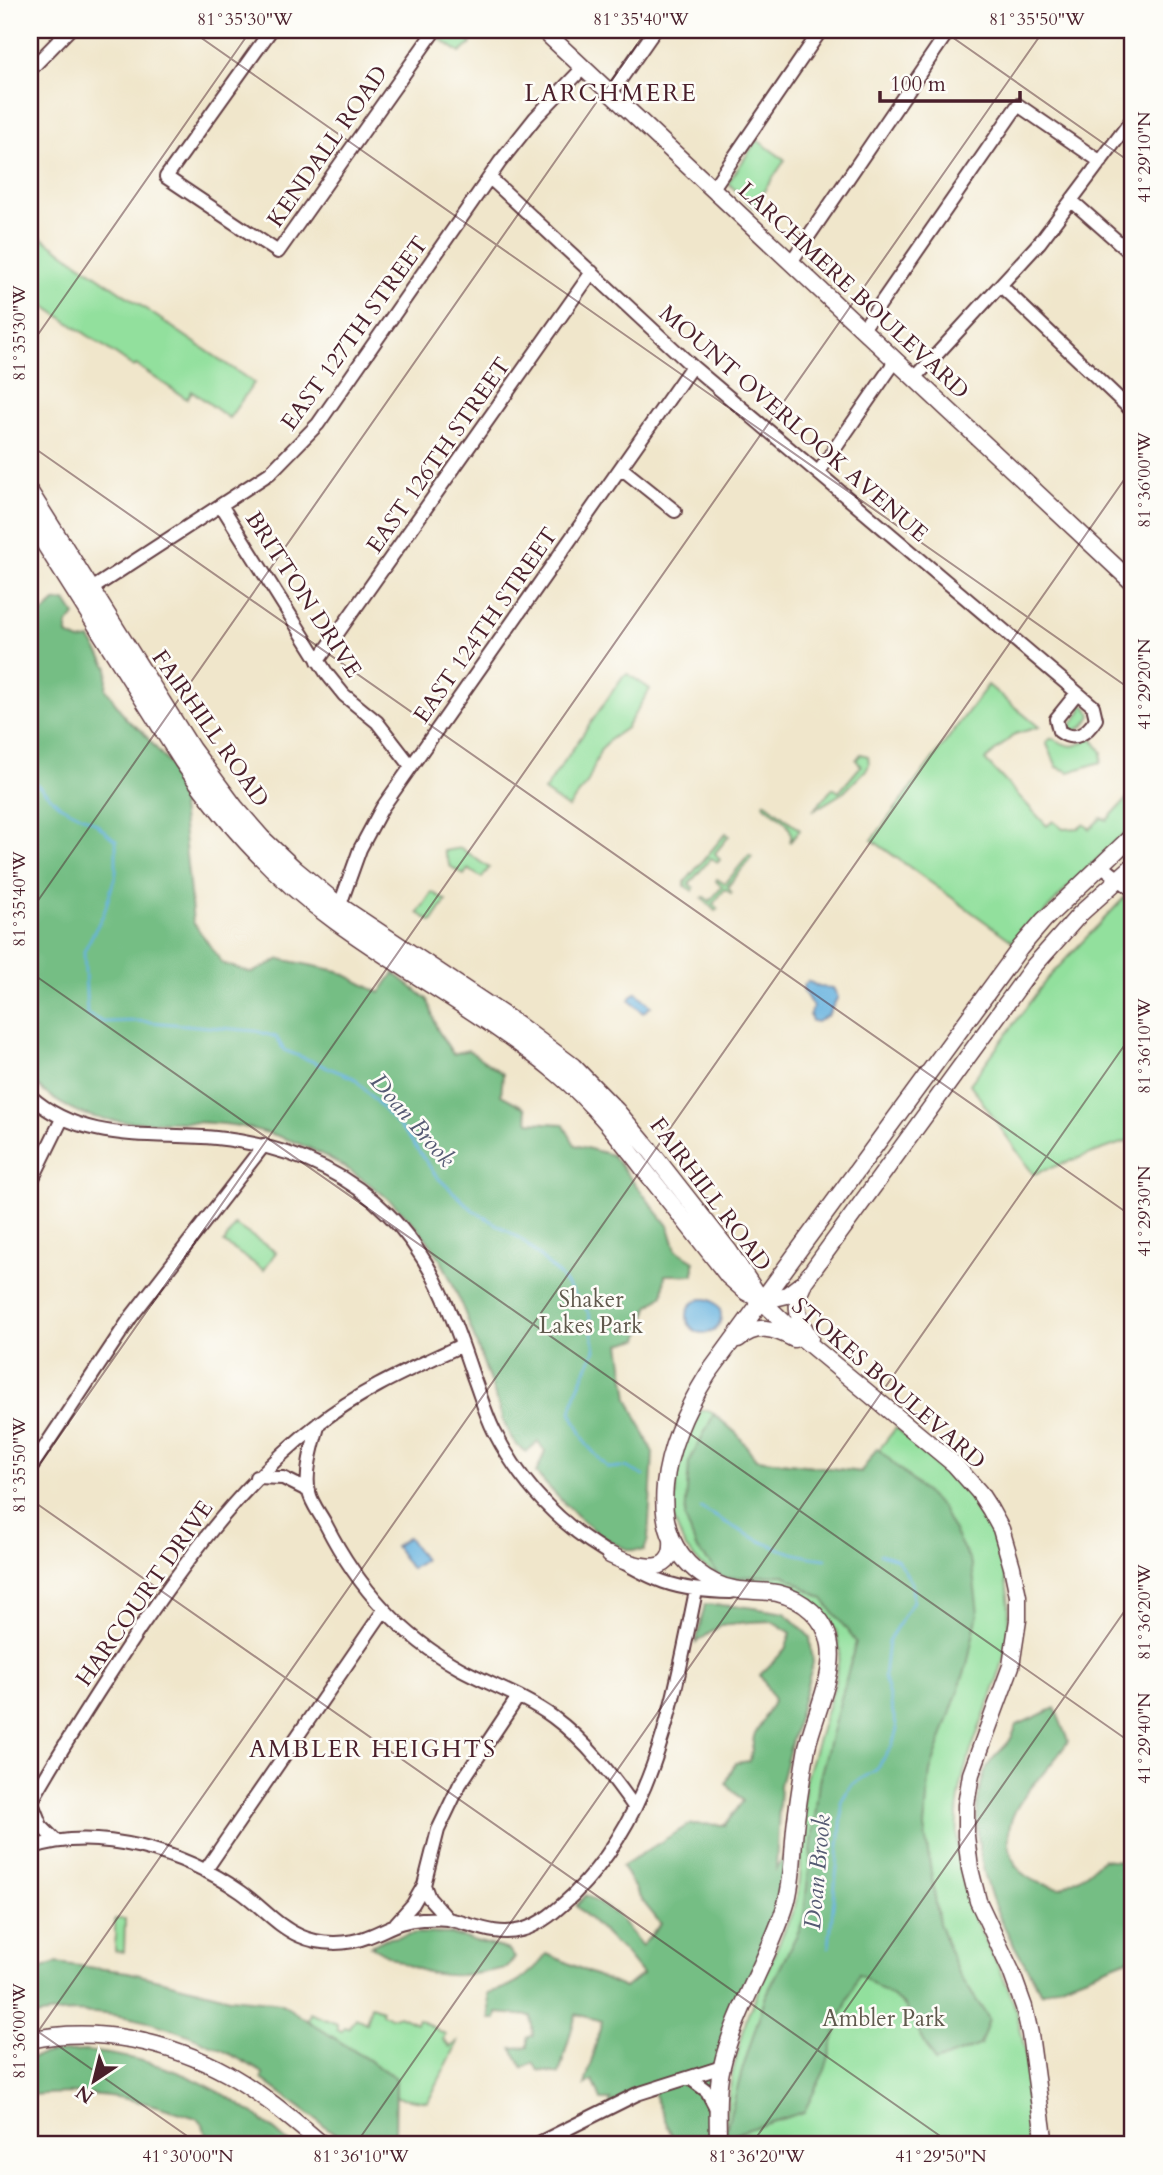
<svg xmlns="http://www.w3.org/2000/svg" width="1163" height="2175" font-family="Cardo,serif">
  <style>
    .green { fill: #92e09d; stroke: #6e8064; stroke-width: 2 }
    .forest { fill: #75be84; stroke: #606e58; stroke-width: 2 }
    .water { fill: #66b2df; stroke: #586885; stroke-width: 2 }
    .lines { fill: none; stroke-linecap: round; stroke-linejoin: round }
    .stream { stroke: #66b2df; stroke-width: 2.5 }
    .minor-casing { stroke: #633d43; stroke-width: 16 }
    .major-casing { stroke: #633d43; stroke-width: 19 }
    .minor { stroke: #fff; stroke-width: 12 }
    .major { stroke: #fff; stroke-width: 16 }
    .ticks { fill: none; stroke: #4a1f2b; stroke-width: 2; stroke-opacity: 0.45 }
    .labels { text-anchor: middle; stroke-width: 5; stroke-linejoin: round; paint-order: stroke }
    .street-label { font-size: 23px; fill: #4a1f2b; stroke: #fdfcf7 }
    .park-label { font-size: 23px; fill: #60594d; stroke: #fdfcf7 }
    .neighbourhood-label { font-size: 24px; letter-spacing: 2px; fill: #4a1f2b; stroke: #fdfcf7 }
    .water-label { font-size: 24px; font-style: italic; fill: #555a73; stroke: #fdfcf7 }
    .neatline { fill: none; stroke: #4a1f2b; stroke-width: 2.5 }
    .ticks-label { font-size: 18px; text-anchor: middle; fill: #4a1f2b }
  </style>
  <rect width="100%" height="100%" fill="#fdfcf7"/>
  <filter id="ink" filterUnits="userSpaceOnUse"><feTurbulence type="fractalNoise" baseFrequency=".0143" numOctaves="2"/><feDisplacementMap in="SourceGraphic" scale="14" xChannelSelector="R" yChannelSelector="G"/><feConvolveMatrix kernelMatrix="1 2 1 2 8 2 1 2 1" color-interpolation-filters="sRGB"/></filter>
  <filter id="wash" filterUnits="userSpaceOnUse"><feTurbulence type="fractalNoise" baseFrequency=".00686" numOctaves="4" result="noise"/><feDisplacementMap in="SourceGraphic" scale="28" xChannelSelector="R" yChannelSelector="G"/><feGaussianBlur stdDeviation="1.57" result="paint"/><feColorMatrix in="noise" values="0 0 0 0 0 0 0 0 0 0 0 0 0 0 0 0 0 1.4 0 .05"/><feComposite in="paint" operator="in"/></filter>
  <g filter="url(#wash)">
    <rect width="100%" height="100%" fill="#f0e6cb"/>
    <!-- green -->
    <path class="green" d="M445,30L467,36L471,44L460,53L439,38Z
      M757,140L785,160L753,207L728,183Z
      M30,230L254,383L229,418L192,391L187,399L136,365L134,367L30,296Z
      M628,674L650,689L626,728L609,740L600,751L588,782L568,808L544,791L623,676Z
      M988,685L1039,727L1015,734L985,760L1047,826L1053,821L1063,829L1079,828L1084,824L1090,829L1101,818L1107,820L1133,792V826L1066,889L1016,944L872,840Z
      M1079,701L1089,710L1091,715C1087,724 1080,730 1071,731V725L1082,711Z
      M1091,737L1102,752L1101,762L1069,772L1057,767L1046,742L1052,738C1068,747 1075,750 1091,737Z
      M861,754L868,756L869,764L867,769L844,792L813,811L833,788L839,792L861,766L856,760Z
      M765,802L800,830L790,842C796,825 776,815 764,805Z
      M726,833L729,836L715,853L720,860L718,862L711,858L689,884L694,888L693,891L685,886V882Z
      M461,848L489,868L482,878L468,869L464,875L450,866L444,851Z
      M749,855L752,857L728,886L732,894L725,889L713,904L718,909L715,911L702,898L704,897L710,901L722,887L716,881L717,879L725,884Z
      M432,892L446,901L432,922L418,913Z
      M1125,897L1133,904V1139L1033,1174L970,1084L1047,979Z
      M235,1225L276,1252L264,1270L224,1243Z
      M708,1410L737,1434L756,1459L861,1472L896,1428C918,1446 941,1462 960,1483C1005,1534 1020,1608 1000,1672C981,1731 953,1774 957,1840C959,1871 967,1903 981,1932C993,1956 1006,1978 1014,2004C1028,2049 1030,2099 1035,2145H725L726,2113L732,2075L747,2017L795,1906L800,1881L805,1781L834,1687L840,1651L836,1631L817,1606L760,1584L722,1578L700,1564L685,1547L674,1520L676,1483L682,1448L699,1411Z
      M115,1919H125L124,1952L115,1951Z
      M371,2006L382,2010V2013L391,2018L399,2015L416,2023L418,2019L445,2034L443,2040L450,2047L458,2042L428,2102L396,2097V2078L308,2021L310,2013L337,2024V2030L342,2031L344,2027L348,2028L356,2018L366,2023Z"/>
    <!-- forest -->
    <path class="forest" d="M30,559L34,566L33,607L42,614L55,602L66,601L75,615L67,625V635L80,641L90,639L108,668L106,689L127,720L141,730L195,795L181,807L193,922L223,964L252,973L280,959L338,971L380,993L394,973L428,1000L437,1029L453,1054L468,1050L503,1074L501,1095L525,1108L529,1122L563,1124L575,1145L612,1155L669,1227L676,1250L694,1261V1275H665L663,1295L649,1307L639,1339L620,1344L628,1398L653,1453L648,1539L644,1551C639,1550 632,1551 627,1549C596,1539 558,1498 536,1473L545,1452L538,1442L526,1452C523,1450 520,1448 518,1446C505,1433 500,1409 494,1393C479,1351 465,1309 446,1270C431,1240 407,1214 381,1193C336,1157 283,1131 224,1124C150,1115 91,1141 30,1079Z
      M714,1414L737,1434L756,1459L861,1472L877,1448L941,1507L972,1565L978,1613L967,1665L930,1772L924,1827L939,1923L957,1971L989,2019L980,2045L935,2062L905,2006L859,1974L841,2016L825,2070L804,2112L724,2137L742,2071L765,1998L803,1922L819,1781L856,1642L823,1599L784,1575L722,1578L696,1547L685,1518L689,1462Z
      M705,1604L748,1607L785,1613L810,1637L813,1663L780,1785L776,1869L794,1844L792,1878L722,2067L718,2145H676L652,2090L609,2107L611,2100H601L593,2080L585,2085L602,2021L576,2014L559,2074L538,2070L533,2063L523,2068L512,2048L528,2047V2037L533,2036L531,2016L497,2013L496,2019H490L488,1993C514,1987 531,1975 547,1954L625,1988L642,1974L625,1953L576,1906L586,1895L618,1916L642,1946L661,1924L640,1898L622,1866L690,1824L725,1825L743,1801L726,1783L735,1763L750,1761L754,1736L774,1700L760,1675L785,1650L791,1633L772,1621L749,1622L721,1625L696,1643Z
      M1055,1708L1068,1741C1054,1765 1026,1788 1015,1811C1003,1835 1008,1870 1035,1881C1043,1885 1053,1886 1061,1888L1086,1873L1103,1859L1120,1861L1133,1873V1957L1041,1993C1031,1973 1019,1955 1009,1936C984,1891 967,1824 984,1774C989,1760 998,1754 1007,1744C1012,1739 1014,1731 1017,1725Z
      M417,1933L450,1934L509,1950L515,1958L506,1968C445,1981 426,1978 371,1946L385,1939Z
      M56,1963L128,1972L230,1998L280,2003L396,2078L395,2140L401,2145H350L262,2079L263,2073C195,2031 111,2000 30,2017V1973Z
      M85,2051C168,2059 231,2090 291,2145H221L205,2133L203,2124L196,2118C136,2098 93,2089 30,2095V2058L49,2053Z"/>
    <!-- water -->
    <path class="water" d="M808,981L819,987L833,988L838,997L828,1015L817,1022L812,1021L810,1015L813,1007L804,992L803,986Z
      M636,992L651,1006L643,1013L629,1000Z
      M687 1316a17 17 0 1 1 34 0a17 17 0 1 1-34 0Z
      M408,1537L424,1560L411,1569L395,1546Z"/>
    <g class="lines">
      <!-- stream -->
      <path class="stream" d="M30,778L59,805L94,822L116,841V873L104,913L84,951L87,1014L103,1022L138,1021L256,1031L276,1037L284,1050L354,1078L408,1136L437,1177L473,1210L521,1239L560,1276L589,1313L595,1350L577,1390L571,1412L587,1445L608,1468L626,1467L644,1476
        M701,1508C742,1532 777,1555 826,1559
        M829,1947L842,1815L841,1802L851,1785L876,1770L892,1746L897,1729L884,1677L888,1641L913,1601L912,1583L897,1559L880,1554"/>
    </g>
  </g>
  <g filter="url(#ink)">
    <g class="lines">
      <defs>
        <path id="minor" d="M271,30L166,177L278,252L435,30
          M30,70L69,30
          M611,93L655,30
          M490,178L692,366L1093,706L1096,719C1087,733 1075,743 1059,731L1056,719L1077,693
          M713,188L821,30
          M1072,201L1133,255
          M791,262L949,30
          M1001,286L1133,412
          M863,329L1018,105L1101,162
          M915,378L1040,242L1133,118
          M621,468L675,511
          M818,473L896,360
          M221,505L327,674L344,695L377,722L411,766
          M84,594L270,473L318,424L500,162L535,118L583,68
          M318,661L592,272
          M1101,865L1133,890
          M337,913L360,849L382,808L692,366
          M30,1096C83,1144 151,1132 216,1138C281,1145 341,1167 388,1214C433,1259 453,1316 473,1376C480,1394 485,1413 494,1431C519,1480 556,1521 603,1550C651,1580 674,1591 731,1592
          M30,1184L62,1119
          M319,1423C314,1441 304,1473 309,1492C311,1503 321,1515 326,1525C356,1584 400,1635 459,1668C490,1685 524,1696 553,1717C587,1742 611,1774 635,1808
          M30,1469L131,1317L264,1145
          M256,1477L283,1478L309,1491
          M31,1801L41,1826L56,1841
          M30,1804C64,1744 102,1685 140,1628C194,1550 242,1483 318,1424C361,1390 413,1368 462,1345
          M30,1848C97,1825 184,1852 241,1892C261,1906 277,1926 300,1936C320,1945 347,1945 367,1937C389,1929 396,1921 422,1919C430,1919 440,1918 448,1919C473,1924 495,1937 521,1930C541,1925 558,1909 573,1895C656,1813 673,1701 696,1591
          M205,1871L384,1610
          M424,1885L429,1898L448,1919
          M396,1923L413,1904L424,1885L438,1830L460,1784L518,1697
          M691,2079L707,2091L717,2110
          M563,2131L570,2145
          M535,2145L637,2094L722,2067"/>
        <path id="major" d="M543,30L1133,583
          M30,492L192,749L235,807L262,838L295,869L340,906L517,1024L573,1066L616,1110L649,1149L729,1251L762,1301L791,1329L954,1464L979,1492L990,1509L1001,1529L1012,1567L1018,1596V1620L1011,1666L971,1774L966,1805V1836L970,1869L978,1901L1011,1971L1024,2007L1030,2034L1045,2145
          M30,521L182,761C224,822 275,878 335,921C408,974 488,1016 558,1074C592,1102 619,1137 646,1172C674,1207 701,1241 728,1276L746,1292L757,1298
          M803,1285C793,1306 798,1320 810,1338
          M762,1301L787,1295L804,1282L1033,967L1080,914L1133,866
          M738,1339C758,1323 773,1328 794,1339
          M610,1555C631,1565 675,1581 672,1540
          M30,2040C96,2025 170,2042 228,2074C263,2094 293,2120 323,2145
          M718,2145C718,2120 716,2091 722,2066C734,2012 770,1957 786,1904C794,1876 792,1849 796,1820C799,1796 803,1771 807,1747C814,1717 835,1675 830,1645C826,1618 803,1599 777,1593C755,1589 737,1594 715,1583C630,1539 669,1436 708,1374L1020,948L1044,920L1133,835"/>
      </defs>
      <!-- minor casing -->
      <use href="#minor" class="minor-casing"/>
      <!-- major casing -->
      <use href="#major" class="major-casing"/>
      <!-- minor -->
      <use href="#minor" class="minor"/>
      <!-- major -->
      <use href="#major" class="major"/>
    </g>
  </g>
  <!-- ticks -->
  <path class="ticks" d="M190,30L1133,691M942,30L1133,164M30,346L251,30M30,445L1133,1217M30,912L647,30M30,972L1133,1744M30,1478L1044,30M30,1499L953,2145M30,2026L200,2145M30,2043L1133,467M355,2145L1133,1033M751,2145L1133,1599"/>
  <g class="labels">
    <!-- street labels -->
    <g class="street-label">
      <text transform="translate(327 146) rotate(-55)" y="8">KENDALL ROAD</text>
      <text transform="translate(854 290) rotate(43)" y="8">LARCHMERE BOULEVARD</text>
      <text transform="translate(354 333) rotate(-54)" y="8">EAST 127TH STREET</text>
      <text transform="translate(794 423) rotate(41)" y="8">MOUNT OVERLOOK AVENUE</text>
      <text transform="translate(438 455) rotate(-55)" y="8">EAST 126TH STREET</text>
      <text transform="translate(304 594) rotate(57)" y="8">BRITTON DRIVE</text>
      <text transform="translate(485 625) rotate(-55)" y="8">EAST 124TH STREET</text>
      <text transform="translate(211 728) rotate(55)" y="8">FAIRHILL ROAD</text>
      <text transform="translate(711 1194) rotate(53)" y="8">FAIRHILL ROAD</text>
      <text transform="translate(889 1383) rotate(41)" y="8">STOKES BOULEVARD</text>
      <text transform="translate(144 1593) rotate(-55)" y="8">HARCOURT DRIVE</text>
    </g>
    <!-- park labels -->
    <g class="park-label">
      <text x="591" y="1307">Shaker<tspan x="591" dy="26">Lakes Park</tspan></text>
      <text x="884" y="2026">Ambler Park</text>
    </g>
    <!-- neighbourhood labels -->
    <g class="neighbourhood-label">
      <text x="611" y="101">LARCHMERE</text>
      <text x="373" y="1757">AMBLER HEIGHTS</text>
    </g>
    <!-- water labels -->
    <g class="water-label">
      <text transform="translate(413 1120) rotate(49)" y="8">Doan Brook</text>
      <text transform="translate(817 1872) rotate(-85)" y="8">Doan Brook</text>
    </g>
  </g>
  <!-- margin -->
  <rect width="1163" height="2175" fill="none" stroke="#fdfcf7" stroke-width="77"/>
  <!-- north arrow -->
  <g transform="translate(94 2081) rotate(215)" stroke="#fdfcf7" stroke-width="5" paint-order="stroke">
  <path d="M0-5L12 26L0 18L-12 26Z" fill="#4a1f2b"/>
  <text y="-10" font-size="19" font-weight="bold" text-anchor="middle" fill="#4a1f2b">N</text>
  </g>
  <!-- scale -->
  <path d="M880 91v10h140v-10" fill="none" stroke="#4a1f2b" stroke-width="3.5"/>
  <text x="890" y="91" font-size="21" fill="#4a1f2b" stroke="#fdfcf7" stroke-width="5" paint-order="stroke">100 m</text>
  <rect x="38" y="38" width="1086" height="2098" class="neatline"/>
  <g class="ticks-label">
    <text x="245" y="25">81°35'30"W</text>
    <text x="641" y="25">81°35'40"W</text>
    <text x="1037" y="25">81°35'50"W</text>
    <text transform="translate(1144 157) rotate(-90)" y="6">41°29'10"N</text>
    <text transform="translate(19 333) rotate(-90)" y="6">81°35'30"W</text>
    <text transform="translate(1144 480) rotate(-90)" y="6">81°36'00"W</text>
    <text transform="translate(1144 684) rotate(-90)" y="6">41°29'20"N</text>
    <text transform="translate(19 899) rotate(-90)" y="6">81°35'40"W</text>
    <text transform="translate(1144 1046) rotate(-90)" y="6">81°36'10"W</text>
    <text transform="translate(1144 1211) rotate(-90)" y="6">41°29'30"N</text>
    <text transform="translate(19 1465) rotate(-90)" y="6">81°35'50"W</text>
    <text transform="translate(1144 1612) rotate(-90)" y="6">81°36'20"W</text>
    <text transform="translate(1144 1738) rotate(-90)" y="6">41°29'40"N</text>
    <text transform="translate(19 2031) rotate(-90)" y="6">81°36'00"W</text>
    <text x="188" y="2162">41°30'00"N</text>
    <text x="361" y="2162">81°36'10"W</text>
    <text x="757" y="2162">81°36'20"W</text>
    <text x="941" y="2162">41°29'50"N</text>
  </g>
</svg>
